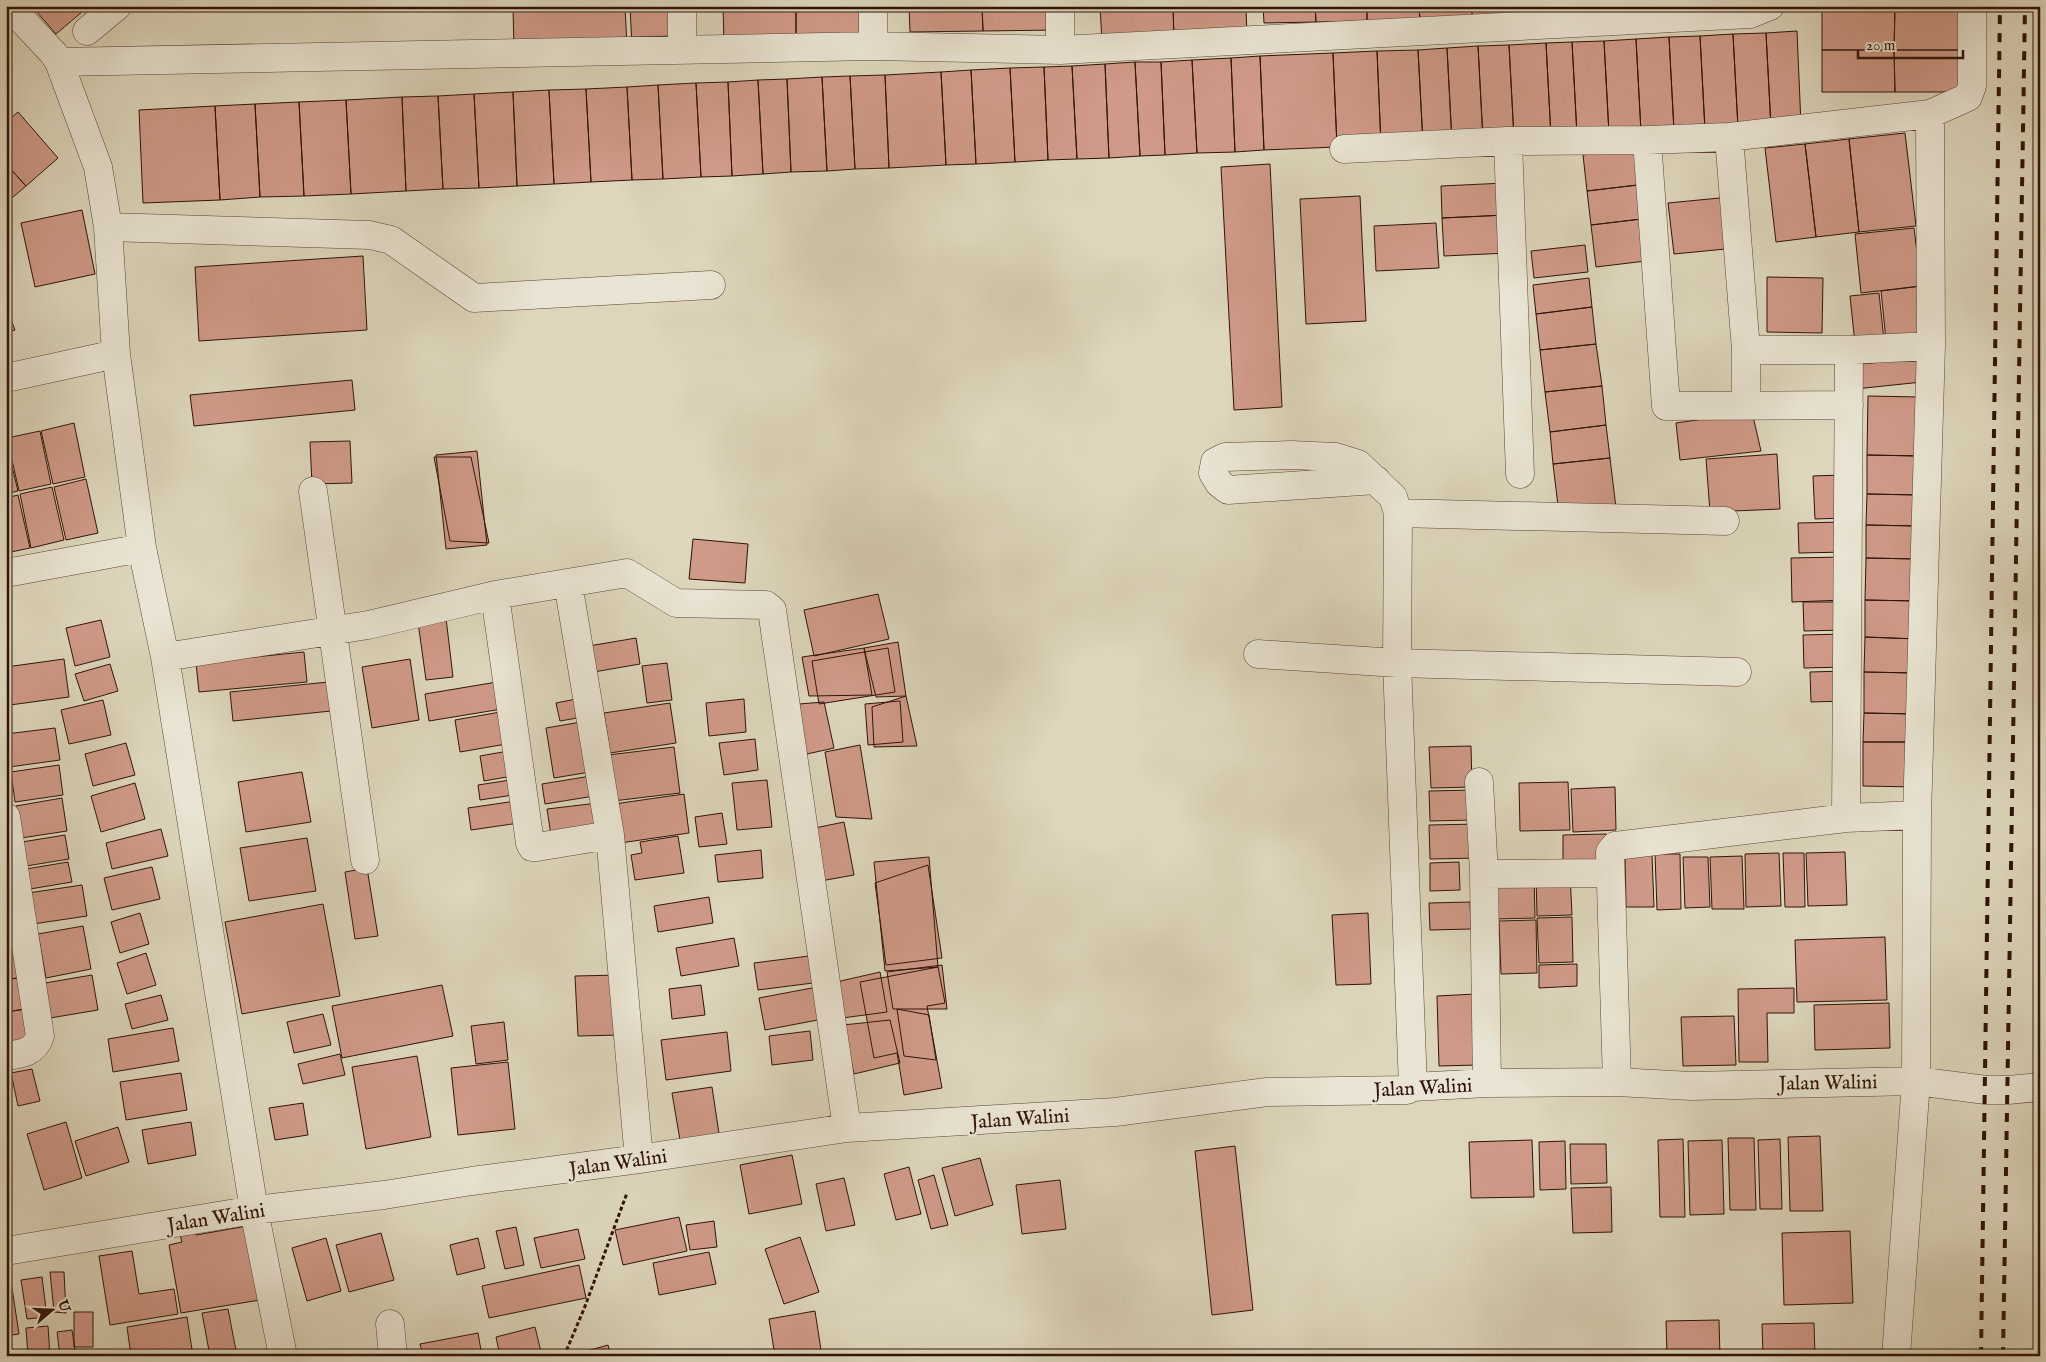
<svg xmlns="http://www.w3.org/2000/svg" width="2046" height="1362" font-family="'IM FELL English',serif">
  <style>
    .building { fill: #cf9a88; stroke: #301308 }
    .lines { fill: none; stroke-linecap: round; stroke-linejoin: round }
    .minor-casing { stroke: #5b4435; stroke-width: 29 }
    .path { stroke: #301308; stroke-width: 3; stroke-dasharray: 4 2.5; stroke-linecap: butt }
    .minor { stroke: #e9e4d3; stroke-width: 28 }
    .rail { stroke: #301308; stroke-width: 4; stroke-dasharray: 9 9; stroke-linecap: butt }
    .labels { text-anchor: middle; stroke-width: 5; stroke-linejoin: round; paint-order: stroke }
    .street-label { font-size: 20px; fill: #301308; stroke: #e9e4d3 }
  </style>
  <rect width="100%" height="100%" fill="#ddd6bc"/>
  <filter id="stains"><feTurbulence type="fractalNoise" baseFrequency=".004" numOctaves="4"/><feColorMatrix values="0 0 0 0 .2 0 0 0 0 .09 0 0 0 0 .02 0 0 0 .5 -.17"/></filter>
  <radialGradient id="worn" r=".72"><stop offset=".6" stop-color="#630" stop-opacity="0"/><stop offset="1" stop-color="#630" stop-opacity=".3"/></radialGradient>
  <!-- building -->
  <path class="building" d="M41,6H89L56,34L36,11Z
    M513,6H625L627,48L514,51Z
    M630,6H672L673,46L632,47Z
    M723,6H796V43L724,44Z
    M796,6H868L869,43H796Z
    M909,6H982L983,31L910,32Z
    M982,6H1055L1056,30L983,31Z
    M1100,6H1173L1174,40L1102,42Z
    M1173,6H1246L1247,39L1174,40Z
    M1263,6H1315L1316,22L1264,23Z
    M1315,6H1367V21L1316,22Z
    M1367,6H1419L1420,20L1367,21Z
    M1419,6H1472V18L1420,20Z
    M1472,6H1523L1524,17L1472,18Z
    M1523,6H1576V16L1524,17Z
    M1821,6H1894V8H1821Z
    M1895,6H1968V9L1895,8Z
    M1822,8H1895L1894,50H1822Z
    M1895,8L1968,9L1967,50H1894Z
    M1797,31L1801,125L1771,127L1766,33Z
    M1766,33L1771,127L1738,128L1733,34Z
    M1733,34L1738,128L1705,130L1700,36Z
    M1700,36L1705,130L1674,131L1669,37Z
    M1669,37L1674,131L1641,132L1636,39Z
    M1636,39L1641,132L1609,134L1604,41Z
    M1604,41L1609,134L1577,135L1572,42Z
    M1572,42L1577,135L1551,137L1546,43Z
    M1546,43L1551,137L1514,138L1509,45Z
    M1509,45L1514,138L1483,140L1478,46Z
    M1478,46L1483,140L1452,142L1447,48Z
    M1447,48L1452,142L1423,143L1418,50Z
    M1418,50L1423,143L1381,145L1377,51Z
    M1822,50H1894L1895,92H1822Z
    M1894,50H1967L1968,92H1895Z
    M1377,51L1381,145L1337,147L1333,53Z
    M1333,53L1337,147L1264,150L1260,56Z
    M1260,56L1264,150L1235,152L1231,58Z
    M1231,58L1235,152L1197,153L1192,60Z
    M1192,60L1197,153L1165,155L1161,62Z
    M1135,62H1161L1165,155L1140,156Z
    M1135,62L1140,156L1109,158L1105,64Z
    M1105,64L1109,158L1077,159L1072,66Z
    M1072,66L1077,159L1048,160L1044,67Z
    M1044,67L1048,160L1015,162L1010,68Z
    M1010,68L1015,162L976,164L971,70Z
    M971,70L976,164L946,165L941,72Z
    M941,72L946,165L889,168L885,75Z
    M885,75L889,168L855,169L850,76Z
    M850,76L855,169L827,171L822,77Z
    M822,77L827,171L791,172L787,79Z
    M787,79L791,172L763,174L758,80Z
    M758,80L763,174L732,176L728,82Z
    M728,82L732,176L701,177L696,83Z
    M696,83L701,177L663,179L658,85Z
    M658,85L663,179L632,180L627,87Z
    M627,87L632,180L591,182L586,89Z
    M586,89L591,182L554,184L549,90Z
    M549,90L554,184L517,186L513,92Z
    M513,92L517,186L479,188L474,94Z
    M474,94L479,188L443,189L438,96Z
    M438,96L443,189L406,191L402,97Z
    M402,97L406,191L351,194L346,100Z
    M346,100L351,194L304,196L299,102Z
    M299,102L304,196L260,197L255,104Z
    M255,104L260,197L220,200L215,106Z
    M215,106L220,200L143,203L139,110Z
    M18,112L58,158L26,186L6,164V122Z
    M1905,133L1916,226L1859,232L1849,139Z
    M1849,139L1859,232L1816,237L1805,144Z
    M1805,144L1816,237L1776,242L1765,148Z
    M1642,148L1646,184L1587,191L1583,155Z
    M6,164L26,186L6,203Z
    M1270,164L1282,407L1234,410L1221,167Z
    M1505,183L1506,215L1442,218L1441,186Z
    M1646,184L1650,218L1591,225L1587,191Z
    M1360,196L1366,321L1306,324L1300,199Z
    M1730,197L1736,248L1674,254L1668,203Z
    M82,210L95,274L35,287L21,223Z
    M1506,215L1508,253L1444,256L1442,218Z
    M1650,218L1654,260L1596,267L1591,225Z
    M1436,223L1439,268L1376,271L1374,226Z
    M1914,228L1921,286L1861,293L1855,234Z
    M1585,245L1588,272L1534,278L1531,251Z
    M363,256L367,330L199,341L195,267Z
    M1767,277L1823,278L1822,333L1767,332Z
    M1589,278L1592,307L1536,314L1533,285Z
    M1921,286L1926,335L1886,340L1881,291Z
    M1879,293L1884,340L1855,344L1850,296Z
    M6,306L15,330L6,333Z
    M1592,307L1596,344L1540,350L1536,314Z
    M1596,344L1602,386L1545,392L1540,350Z
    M1919,358L1922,382L1855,389L1852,365Z
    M352,380L355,410L194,426L190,395Z
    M1602,386L1606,425L1550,432L1545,392Z
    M1868,396L1920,397L1919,456L1867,455Z
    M1752,412L1761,451L1680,460L1676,423Z
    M74,423L85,477L53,484L41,431Z
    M1606,425L1610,458L1553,464L1550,432Z
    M40,431L51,484L19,491L7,438Z
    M350,441L352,483L312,484L310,442Z
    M6,442L18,491L6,494Z
    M477,451L487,545L446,549L436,455Z
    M1777,454L1780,509L1710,512L1706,459Z
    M1867,455L1919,456V495L1867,494Z
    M434,457H471L489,543L450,541Z
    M1610,458L1616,508L1559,514L1553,464Z
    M1843,475L1844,518L1815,519L1813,476Z
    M86,479L98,533L66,540L54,487Z
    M52,487L64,540L31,548L20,494Z
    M1867,494L1919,495L1918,526L1866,525Z
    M18,495L30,548L6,553V498Z
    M1845,522L1846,552L1799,553L1798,523Z
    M1866,525L1918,526V559L1866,558Z
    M693,539L748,544L745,583L689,579Z
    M1844,557L1845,600L1792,602L1791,558Z
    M1866,558L1918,559L1917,601L1865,600Z
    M878,594L889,639L814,656L804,610Z
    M1865,600L1917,601V639L1865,637Z
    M1803,602H1845V630L1804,631Z
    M446,618L453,677L426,680L418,622Z
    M101,620L110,657L75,666L66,628Z
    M1845,634L1846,667L1804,668L1803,635Z
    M1865,637L1917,639L1916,673L1864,672Z
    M636,638L640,664L588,673L583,647Z
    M898,642L906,696L876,697L864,648Z
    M864,648L872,695L809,696L802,657Z
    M888,648L895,692L819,704L812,661Z
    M304,652L307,682L199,692L196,663Z
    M64,659L69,697L10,705L6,667Z
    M410,659L419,720L372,728L362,667Z
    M667,663L672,700L647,703L642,666Z
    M110,664L118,691L84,701L75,674Z
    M1845,671L1846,701L1811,702L1810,672Z
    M1864,672L1916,673V714L1864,713Z
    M338,681L341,710L233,721L230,692Z
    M503,681L508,708L429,721L425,694Z
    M906,696L917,746L874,747L872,707Z
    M586,697L589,716L560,721L556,703Z
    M744,699L746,732L709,736L706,703Z
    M103,700L111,735L69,744L61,710Z
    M900,701L903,742L868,745L865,704Z
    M824,702L834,748L798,756L787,705Z
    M670,703L676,743L610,753L604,713Z
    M506,711L512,743L460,752L455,720Z
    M1864,713L1916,714V742H1863Z
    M587,721L596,771L554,778L546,728Z
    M55,728L60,760L9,767L6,734Z
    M755,739L758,770L724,775L719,743Z
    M1863,742H1916L1915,787L1863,786Z
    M126,743L135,775L93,786L85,754Z
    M860,745L872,819L836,817L825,752Z
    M1471,746L1472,787L1431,788L1429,747Z
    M674,747L680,793L613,801L608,755Z
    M514,750L518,775L484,781L480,756Z
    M59,765L63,795L15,802L11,772Z
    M302,772L311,822L246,832L238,782Z
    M591,776L594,796L545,804L542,784Z
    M517,779L520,794L480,800L478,785Z
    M767,780L772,827L737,830L732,783Z
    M1568,782L1570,830L1520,831L1519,783Z
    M135,783L145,819L101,832L91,796Z
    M1615,787L1616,830L1573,832L1571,789Z
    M1474,790L1475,820L1430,821L1429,791Z
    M684,794L689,833L620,843L614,804Z
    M62,798L67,831L21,838L16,806Z
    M516,801L519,823L471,830L468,808Z
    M598,803L603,836L552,842L547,809Z
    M722,813L727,844L699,847L695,817Z
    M844,822L854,875L815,882L805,830Z
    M1479,824L1480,858L1430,859L1429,825Z
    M161,829L168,856L112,869L106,843Z
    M1606,834L1607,871L1563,873V835Z
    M65,835L69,859L26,866L22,842Z
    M678,836L684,873L635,880L631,855L642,853L640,842Z
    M307,838L316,891L249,901L240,848Z
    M761,850L763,878L718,882L715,855Z
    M1845,852L1847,905L1808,906L1806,853Z
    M1779,853L1781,906L1746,907L1745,854Z
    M1783,853H1804L1805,907H1785Z
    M1655,854H1680L1681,909L1657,910Z
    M1652,855L1654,907H1626L1625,856Z
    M1742,856L1744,909H1712L1710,857Z
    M929,857L938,967L885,971L874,862Z
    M1683,857H1708L1710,907L1685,908Z
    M68,862L72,882L30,889L26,869Z
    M1459,862L1460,890L1430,891V863Z
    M928,865L942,958L886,965L875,883Z
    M152,867L160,899L112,910L104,878Z
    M367,868L378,936L355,939L345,872Z
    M1570,874L1572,915L1537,916L1536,875Z
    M1534,875L1535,918L1494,919L1493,876Z
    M82,885L87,916L33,924L28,893Z
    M709,897L713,923L658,932L654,906Z
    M1470,902L1471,929L1430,930L1429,903Z
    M323,904L340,996L242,1014L225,922Z
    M140,913L149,944L120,953L111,922Z
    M1368,913L1371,984L1336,985L1332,915Z
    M17,914L22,946L6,948V916Z
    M1572,917L1573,962L1539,963L1537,918Z
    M1536,920L1537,973L1501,974L1499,921Z
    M83,926L91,969L46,978L38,934Z
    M1885,937L1887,1000L1797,1002L1795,940Z
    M734,938L739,966L681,976L676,948Z
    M22,946L27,976L6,980V948Z
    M146,953L156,985L127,994L117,963Z
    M809,956L813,983L758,990L754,963Z
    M1577,964V986L1539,988V965Z
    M942,965L947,1009H893L887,972Z
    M938,967L945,1003L927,1006L942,1088L904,1095L897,1053L874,1058L860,982Z
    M880,972L887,1012L835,1019L832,983Z
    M92,975L98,1010L50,1018L45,983Z
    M620,975L621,1035L578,1036L575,976Z
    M27,976L32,1008L6,1012V980Z
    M442,985L453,1036L342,1058L332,1006Z
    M701,985L705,1015L672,1019L669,989Z
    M817,987L823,1019L765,1030L759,998Z
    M1794,988V1013H1767L1768,1062H1739L1738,989Z
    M1475,994L1478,1065L1439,1066L1437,996Z
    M161,995L168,1020L132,1029L125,1004Z
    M1889,1003L1890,1048L1815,1050L1814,1005Z
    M32,1008L37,1038L6,1043V1012Z
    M897,1009L929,1015L936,1060L904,1056Z
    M323,1014L331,1045L294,1053L287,1022Z
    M1734,1016L1736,1065L1683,1066L1681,1017Z
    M890,1020L900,1063L854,1074L843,1025Z
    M504,1022L508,1060L476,1064L471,1026Z
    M173,1028L179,1061L113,1072L108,1039Z
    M810,1031L813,1060L772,1065L769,1036Z
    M727,1032L731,1071L666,1080L661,1040Z
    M340,1054L345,1075L303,1084L298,1064Z
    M417,1056L431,1137L366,1149L352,1067Z
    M508,1062L515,1129L458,1135L451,1068Z
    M32,1069L40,1101L18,1106L11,1073Z
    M181,1073L187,1110L126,1120L120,1082Z
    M712,1087L720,1140L681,1146L672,1093Z
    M303,1103L308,1135L275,1140L269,1108Z
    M66,1122L82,1178L44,1190L27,1134Z
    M191,1122L196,1155L148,1164L142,1130Z
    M118,1127L129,1162L86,1176L75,1141Z
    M1820,1136L1823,1211H1790L1788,1137Z
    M1728,1138H1754L1756,1210H1730Z
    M1683,1139L1685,1217H1660L1658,1140Z
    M1780,1139L1782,1209H1760L1758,1140Z
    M1532,1140L1534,1197L1471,1198L1469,1142Z
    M1722,1140L1724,1214L1690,1215L1688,1141Z
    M1565,1141L1566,1189L1540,1190L1539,1142Z
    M1570,1144H1606L1607,1183L1571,1184Z
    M1235,1146L1253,1310L1212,1315L1195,1151Z
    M792,1155L802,1204L749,1214L740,1165Z
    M980,1158L993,1205L955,1216L942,1168Z
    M909,1167L921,1214L896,1220L884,1174Z
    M934,1175L948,1225L931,1229L918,1180Z
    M844,1178L855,1225L826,1231L816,1184Z
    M1060,1180L1066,1229L1022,1234L1016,1185Z
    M1611,1187L1612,1232L1573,1233L1571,1188Z
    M679,1217L687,1251L623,1265L615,1230Z
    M714,1221L717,1247L690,1250L686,1225Z
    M247,1226L260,1300L181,1313L169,1245L182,1242L179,1231L195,1229L196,1235Z
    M516,1227L524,1265L505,1269L496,1231Z
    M578,1229L585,1259L541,1268L534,1238Z
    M1850,1231L1853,1303L1784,1305L1782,1233Z
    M381,1233L394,1280L349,1292L336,1245Z
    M800,1237L819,1292L784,1304L765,1249Z
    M326,1238L341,1291L307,1301L292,1248Z
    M478,1238L485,1268L457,1275L450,1245Z
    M132,1251L139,1294L174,1289L178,1314L110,1325L99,1256Z
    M709,1252L716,1284L659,1295L653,1263Z
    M579,1265L586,1298L489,1318L482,1286Z
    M6,1268H9L19,1334L6,1336Z
    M50,1272H64L66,1313L54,1312Z
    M42,1277L47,1317L27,1319L21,1280Z
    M228,1309L237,1356H210L202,1313Z
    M815,1311L821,1350L775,1356L769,1319Z
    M74,1312H93V1347H74Z
    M187,1317L193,1356H131L127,1327Z
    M1719,1320L1720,1356H1667L1666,1321Z
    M1814,1323L1815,1356H1763L1762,1324Z
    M48,1326L50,1356H28L26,1328Z
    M535,1327L542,1356H500L496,1337Z
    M72,1330L76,1356H60L57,1332Z
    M478,1333L482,1356H423L420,1344Z
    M608,1345L611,1356H569Z"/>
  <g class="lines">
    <defs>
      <path id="minor" d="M9,6L54,54L59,62L98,167L108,227L116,354L142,548L165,657L254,1210L283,1356
        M873,6V46
        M1060,6V50
        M87,31L117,6
        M682,50V6
        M59,62L873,46L1060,50L1750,14L1770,6
        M1729,137L1746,350H1849L1846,818
        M1647,140L1666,406L1849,405
        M1508,141L1520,474
        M1344,149L1508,141L1647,140L1729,137L1930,114L1968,97L1972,86V6
        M108,227L370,235L391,240L474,298L711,285
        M1849,350L1931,346
        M6,378L116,354
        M1746,405V350
        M1376,480L1228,490L1219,483L1213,473L1215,462L1225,457L1291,455L1336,457L1358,464L1393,497L1398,513L1397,663L1413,1087
        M313,491L365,860
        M1398,513L1725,521
        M6,573L142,548
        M568,583L610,835L639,1159
        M495,595L530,843L532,847H537L610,835
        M1258,654L1397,663L1737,672
        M165,657L368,625L495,595L627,573L676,603L766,605L772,610L847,1128
        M1479,782L1484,874L1487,1083
        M6,817L40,1036C35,1052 22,1054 6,1056
        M1484,874L1610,873
        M1617,1082L1610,852L1615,846L1846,818L1917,815
        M6,1251L254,1210L384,1195L472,1181L639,1159L847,1128L1115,1112L1267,1092L1407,1090L1413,1087L1487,1083L1617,1082L1691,1086L1916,1081L1986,1090H2008L2040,1087
        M390,1324L393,1356
        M1896,1356L1916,1081L1917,815L1931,346L1930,114"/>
    </defs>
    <!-- minor casing -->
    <use href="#minor" class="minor-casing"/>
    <!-- path -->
    <path class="path" d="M564,1356L584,1309L627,1193"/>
    <!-- minor -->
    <use href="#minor" class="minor"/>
    <!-- rail -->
    <path class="rail" d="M1981,1356L2000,6
      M2003,1356L2025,6"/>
  </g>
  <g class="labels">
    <!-- street labels -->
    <g class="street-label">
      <text transform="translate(1828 1082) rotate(-1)" y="7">Jalan Walini</text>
      <text transform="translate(1423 1087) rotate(-3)" y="7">Jalan Walini</text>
      <text transform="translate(1020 1118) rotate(-4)" y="7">Jalan Walini</text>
      <text transform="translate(618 1162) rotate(-8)" y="7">Jalan Walini</text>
      <text transform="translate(216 1217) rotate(-9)" y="7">Jalan Walini</text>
    </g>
  </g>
  <!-- margin -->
  <rect width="2046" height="1362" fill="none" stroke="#ddd6bc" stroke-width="25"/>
  <rect x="8" y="8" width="2031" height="1347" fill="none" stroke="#301308" stroke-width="2.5"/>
  <rect x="12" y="12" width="2021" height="1337" fill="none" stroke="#301308"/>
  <!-- north arrow -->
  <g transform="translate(52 1310) rotate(71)" stroke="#e9e4d3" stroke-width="4" paint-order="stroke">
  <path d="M0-4L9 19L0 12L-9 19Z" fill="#301308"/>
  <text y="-8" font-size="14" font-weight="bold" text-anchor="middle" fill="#301308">U</text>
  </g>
  <!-- scale -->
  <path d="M1858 50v8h105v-8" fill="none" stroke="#301308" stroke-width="2.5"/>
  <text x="1866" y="50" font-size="15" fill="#301308" stroke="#e9e4d3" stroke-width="4" paint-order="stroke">20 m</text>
  <rect width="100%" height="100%" filter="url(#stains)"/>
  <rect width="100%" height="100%" fill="url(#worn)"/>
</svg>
